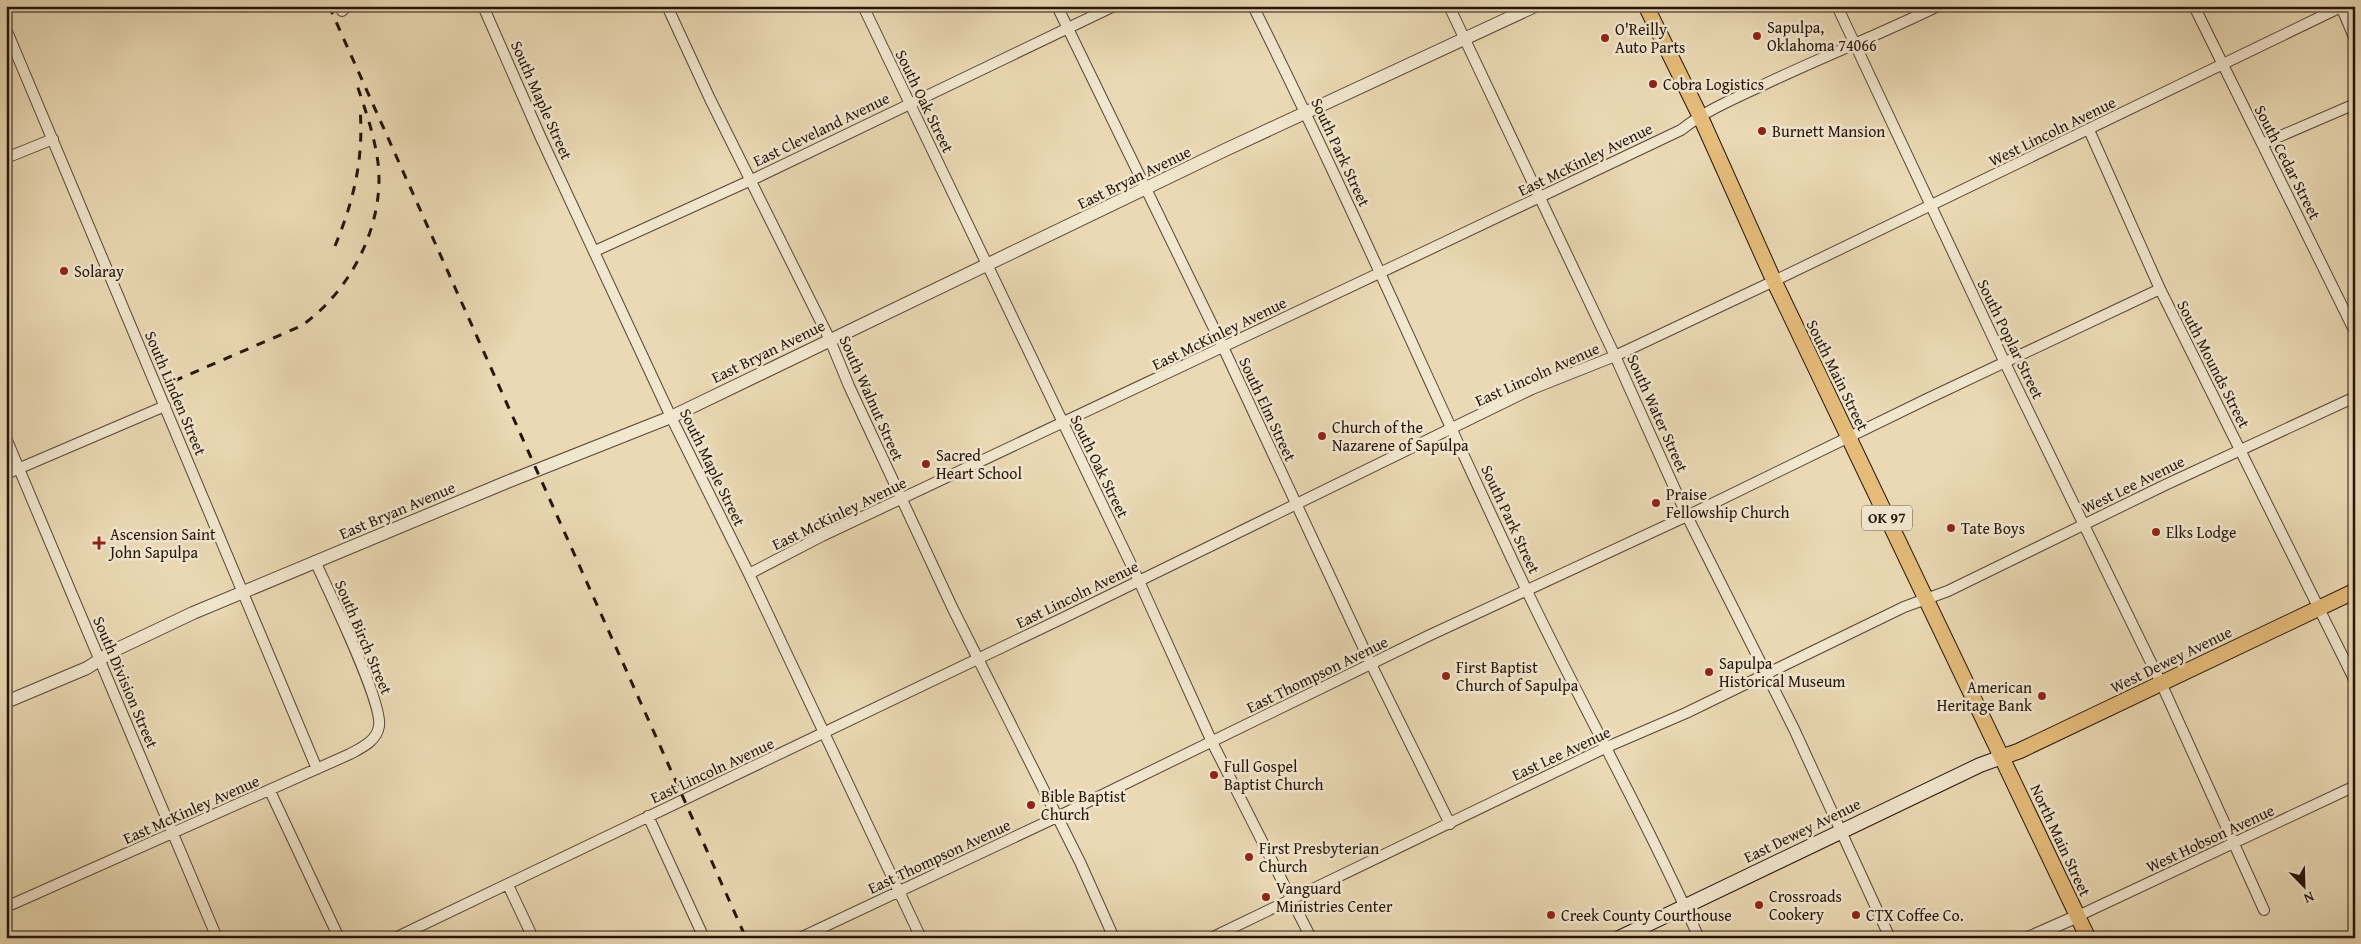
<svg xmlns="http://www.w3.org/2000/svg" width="2361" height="944" font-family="'Gentium Book Plus',serif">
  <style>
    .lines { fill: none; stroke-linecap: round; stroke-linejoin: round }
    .minor-casing { stroke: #564534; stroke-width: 12 }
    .tertiary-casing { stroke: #564534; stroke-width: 14 }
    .secondary-casing { stroke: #25140a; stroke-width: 16 }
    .primary-casing { stroke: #25140a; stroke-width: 17 }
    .minor { stroke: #f1e6ce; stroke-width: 10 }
    .tertiary { stroke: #f1e6ce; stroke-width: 12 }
    .secondary { stroke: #f1e6ce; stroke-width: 14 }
    .primary { stroke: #e5bc7a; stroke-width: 15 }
    .rail { stroke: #25140a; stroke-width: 3; stroke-dasharray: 9 9; stroke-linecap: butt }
    .poi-dot { fill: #8f2418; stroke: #f1e6ce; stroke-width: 2 }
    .labels { text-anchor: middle; stroke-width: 5; stroke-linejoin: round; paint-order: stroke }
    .shield { fill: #f1e6ce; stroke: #625345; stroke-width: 1 }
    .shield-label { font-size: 15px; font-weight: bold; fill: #25140a }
    .poi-label { font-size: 16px; fill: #25140a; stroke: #f1e6ce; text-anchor: start }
    .street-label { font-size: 16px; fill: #25140a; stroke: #f1e6ce }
  </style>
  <rect width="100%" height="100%" fill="#ead9b4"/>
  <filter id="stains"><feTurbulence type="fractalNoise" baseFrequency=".004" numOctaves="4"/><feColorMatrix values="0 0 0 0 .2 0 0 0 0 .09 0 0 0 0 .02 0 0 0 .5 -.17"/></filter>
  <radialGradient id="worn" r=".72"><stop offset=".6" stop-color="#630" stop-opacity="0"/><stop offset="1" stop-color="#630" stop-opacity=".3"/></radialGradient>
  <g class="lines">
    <defs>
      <path id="minor" d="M483,6L541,138L671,417L749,574L921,938
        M667,6L710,99L830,340L849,386L953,609L1080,862L1114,938
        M863,6L1139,581L1212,742L1311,938
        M1057,6L1223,347L1371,664L1450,824
        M1253,6C1349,198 1434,395 1526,589C1582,706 1646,819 1699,938
        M1449,6L1615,356L1687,516L1794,729L1890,938
        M1837,6L2005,363L2161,683L2264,910
        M2194,6L2355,332
        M342,11L347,6
        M6,29L317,769
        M2089,130L2160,289L2355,681
        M2262,144L2355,104
        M6,158L53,139
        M595,251L758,177L1114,6
        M6,438L217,938
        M6,474L165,406
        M749,574L822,536C1109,401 1395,266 1681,130C1705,111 1733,99 1761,86C1819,58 1879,35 1938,6
        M270,791L339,938
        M648,816L704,938
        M508,885L533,938
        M6,907L350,754C361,748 377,741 379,726C383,702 328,590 315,561
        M2078,916L2355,786
        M395,938L1061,619L1532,389L1615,356L1774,281L2343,6
        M800,938L1057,817L1428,636L1687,516L1927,399L2160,289
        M1211,938L1607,747L1686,713L1904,607L1948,591L2165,485L2355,397"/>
      <path id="tertiary" d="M2342,6L2355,37
        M6,702L87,668L113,651L193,613L507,482L671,417L1225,150L1535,6
        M2028,938L2078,916"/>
      <path id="secondary" d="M1619,938L1980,765L2002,757"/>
      <path id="primary" d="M1646,6L1700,116L1774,281L2088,938
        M2002,757L2019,751L2355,591"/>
    </defs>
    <!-- minor casing -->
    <use href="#minor" class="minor-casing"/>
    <!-- tertiary casing -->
    <use href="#tertiary" class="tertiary-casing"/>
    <!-- secondary casing -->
    <use href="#secondary" class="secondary-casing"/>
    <!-- primary casing -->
    <use href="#primary" class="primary-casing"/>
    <!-- minor -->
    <use href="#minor" class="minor"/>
    <!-- tertiary -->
    <use href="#tertiary" class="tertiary"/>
    <!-- secondary -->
    <use href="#secondary" class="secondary"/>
    <!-- primary -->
    <use href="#primary" class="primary"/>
    <!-- rail -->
    <path class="rail" d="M329,6L746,938
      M335,246C354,200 364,158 360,108
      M174,381L301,326C352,291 388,219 377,156C373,131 364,106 356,82"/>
  </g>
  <!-- markers -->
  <g class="poi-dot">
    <circle cx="1757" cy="36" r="5"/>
    <circle cx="1605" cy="38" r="5"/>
    <circle cx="1653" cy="84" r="5"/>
    <circle cx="1762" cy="131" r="5"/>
    <circle cx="64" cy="271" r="5"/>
    <circle cx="1322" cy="436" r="5"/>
    <circle cx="926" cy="464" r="5"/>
    <circle cx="1656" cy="503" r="5"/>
    <circle cx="1951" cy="528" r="5"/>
    <circle cx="2156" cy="532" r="5"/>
    <path d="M96.5 535.5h5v5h5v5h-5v5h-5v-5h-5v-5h5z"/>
    <circle cx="1709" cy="672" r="5"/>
    <circle cx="1446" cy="676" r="5"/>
    <circle cx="2042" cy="696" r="5"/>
    <circle cx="1214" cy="775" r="5"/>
    <circle cx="1031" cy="805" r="5"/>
    <circle cx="1249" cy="857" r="5"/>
    <circle cx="1266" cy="897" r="5"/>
    <circle cx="1759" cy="905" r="5"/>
    <circle cx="1551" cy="915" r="5"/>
    <circle cx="1856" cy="915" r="5"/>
  </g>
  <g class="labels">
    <!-- shield labels -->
    <rect class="shield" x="1862" y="505.5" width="50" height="25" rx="4"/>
    <g class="shield-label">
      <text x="1887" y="523">OK 97</text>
    </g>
    <!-- poi labels -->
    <g class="poi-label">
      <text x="1767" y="33">Sapulpa,<tspan x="1767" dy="18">Oklahoma 74066</tspan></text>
      <text x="1615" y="35">O'Reilly<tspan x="1615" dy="18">Auto Parts</tspan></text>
      <text x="1663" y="90">Cobra Logistics</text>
      <text x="1772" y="137">Burnett Mansion</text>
      <text x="74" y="277">Solaray</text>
      <text x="1332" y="433">Church of the<tspan x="1332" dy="18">Nazarene of Sapulpa</tspan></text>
      <text x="936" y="461">Sacred<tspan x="936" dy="18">Heart School</tspan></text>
      <text x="1666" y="500">Praise<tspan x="1666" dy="18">Fellowship Church</tspan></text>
      <text x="1961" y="534">Tate Boys</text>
      <text x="2166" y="538">Elks Lodge</text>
      <text x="110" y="540">Ascension Saint<tspan x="110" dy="18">John Sapulpa</tspan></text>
      <text x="1719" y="669">Sapulpa<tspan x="1719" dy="18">Historical Museum</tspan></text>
      <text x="1456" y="673">First Baptist<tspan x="1456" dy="18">Church of Sapulpa</tspan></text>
      <text x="2032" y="693" text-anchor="end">American<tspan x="2032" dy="18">Heritage Bank</tspan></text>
      <text x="1224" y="772">Full Gospel<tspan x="1224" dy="18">Baptist Church</tspan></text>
      <text x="1041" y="802">Bible Baptist<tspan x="1041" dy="18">Church</tspan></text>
      <text x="1259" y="854">First Presbyterian<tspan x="1259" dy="18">Church</tspan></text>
      <text x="1276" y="894">Vanguard<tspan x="1276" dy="18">Ministries Center</tspan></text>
      <text x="1769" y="902">Crossroads<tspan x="1769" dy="18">Cookery</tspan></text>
      <text x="1561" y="921">Creek County Courthouse</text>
      <text x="1866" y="921">CTX Coffee Co.</text>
    </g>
    <!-- street labels -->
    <g class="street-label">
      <text transform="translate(542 100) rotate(66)" y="6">South Maple Street</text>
      <text transform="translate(925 101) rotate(64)" y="6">South Oak Street</text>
      <text transform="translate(821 129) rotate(-26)" y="6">East Cleveland Avenue</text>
      <text transform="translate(2052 131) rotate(-26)" y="6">West Lincoln Avenue</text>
      <text transform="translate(1341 152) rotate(65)" y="6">South Park Street</text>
      <text transform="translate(1585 159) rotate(-26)" y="6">East McKinley Avenue</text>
      <text transform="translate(2288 162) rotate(63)" y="6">South Cedar Street</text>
      <text transform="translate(1134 177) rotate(-26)" y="6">East Bryan Avenue</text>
      <text transform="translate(1219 333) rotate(-26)" y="6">East McKinley Avenue</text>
      <text transform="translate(2011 339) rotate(64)" y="6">South Poplar Street</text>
      <text transform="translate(768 351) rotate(-26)" y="6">East Bryan Avenue</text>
      <text transform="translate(2214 364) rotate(63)" y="6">South Mounds Street</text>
      <text transform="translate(1537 374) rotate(-24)" y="6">East Lincoln Avenue</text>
      <text transform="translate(1838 375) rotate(64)" y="6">South Main Street</text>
      <text transform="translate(176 393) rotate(67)" y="6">South Linden Street</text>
      <text transform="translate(872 398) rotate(66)" y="6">South Walnut Street</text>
      <text transform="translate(1268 409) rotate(65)" y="6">South Elm Street</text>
      <text transform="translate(1658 413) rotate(66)" y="6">South Water Street</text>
      <text transform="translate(1100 466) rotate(64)" y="6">South Oak Street</text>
      <text transform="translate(713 467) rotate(64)" y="6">South Maple Street</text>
      <text transform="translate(2133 484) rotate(-26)" y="6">West Lee Avenue</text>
      <text transform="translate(397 510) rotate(-23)" y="6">East Bryan Avenue</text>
      <text transform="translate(839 513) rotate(-26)" y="6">East McKinley Avenue</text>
      <text transform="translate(1511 519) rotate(65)" y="6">South Park Street</text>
      <text transform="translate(1077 594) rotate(-26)" y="6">East Lincoln Avenue</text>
      <text transform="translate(364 637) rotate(67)" y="6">South Birch Street</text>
      <text transform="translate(2171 659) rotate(-26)" y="6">West Dewey Avenue</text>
      <text transform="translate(1317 674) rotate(-26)" y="6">East Thompson Avenue</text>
      <text transform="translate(126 682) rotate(67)" y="6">South Division Street</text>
      <text transform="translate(1561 753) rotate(-25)" y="6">East Lee Avenue</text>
      <text transform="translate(712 770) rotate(-25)" y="6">East Lincoln Avenue</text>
      <text transform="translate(191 809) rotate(-24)" y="6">East McKinley Avenue</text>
      <text transform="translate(1802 830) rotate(-26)" y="6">East Dewey Avenue</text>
      <text transform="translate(2210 838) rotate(-25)" y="6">West Hobson Avenue</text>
      <text transform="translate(2061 840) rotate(65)" y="6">North Main Street</text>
      <text transform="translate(939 856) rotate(-25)" y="6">East Thompson Avenue</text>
    </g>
  </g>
  <!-- margin -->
  <rect width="2361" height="944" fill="none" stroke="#ead9b4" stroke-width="25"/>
  <rect x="8" y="8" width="2346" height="929" fill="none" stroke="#25140a" stroke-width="2.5"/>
  <rect x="12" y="12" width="2336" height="919" fill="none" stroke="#25140a"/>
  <!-- north arrow -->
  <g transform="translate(2304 886) rotate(157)" stroke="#f1e6ce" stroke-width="4" paint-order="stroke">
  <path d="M0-4L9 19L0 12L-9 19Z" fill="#25140a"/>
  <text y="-8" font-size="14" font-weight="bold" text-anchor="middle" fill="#25140a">N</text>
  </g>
  <rect width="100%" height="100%" filter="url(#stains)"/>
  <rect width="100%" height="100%" fill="url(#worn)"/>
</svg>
